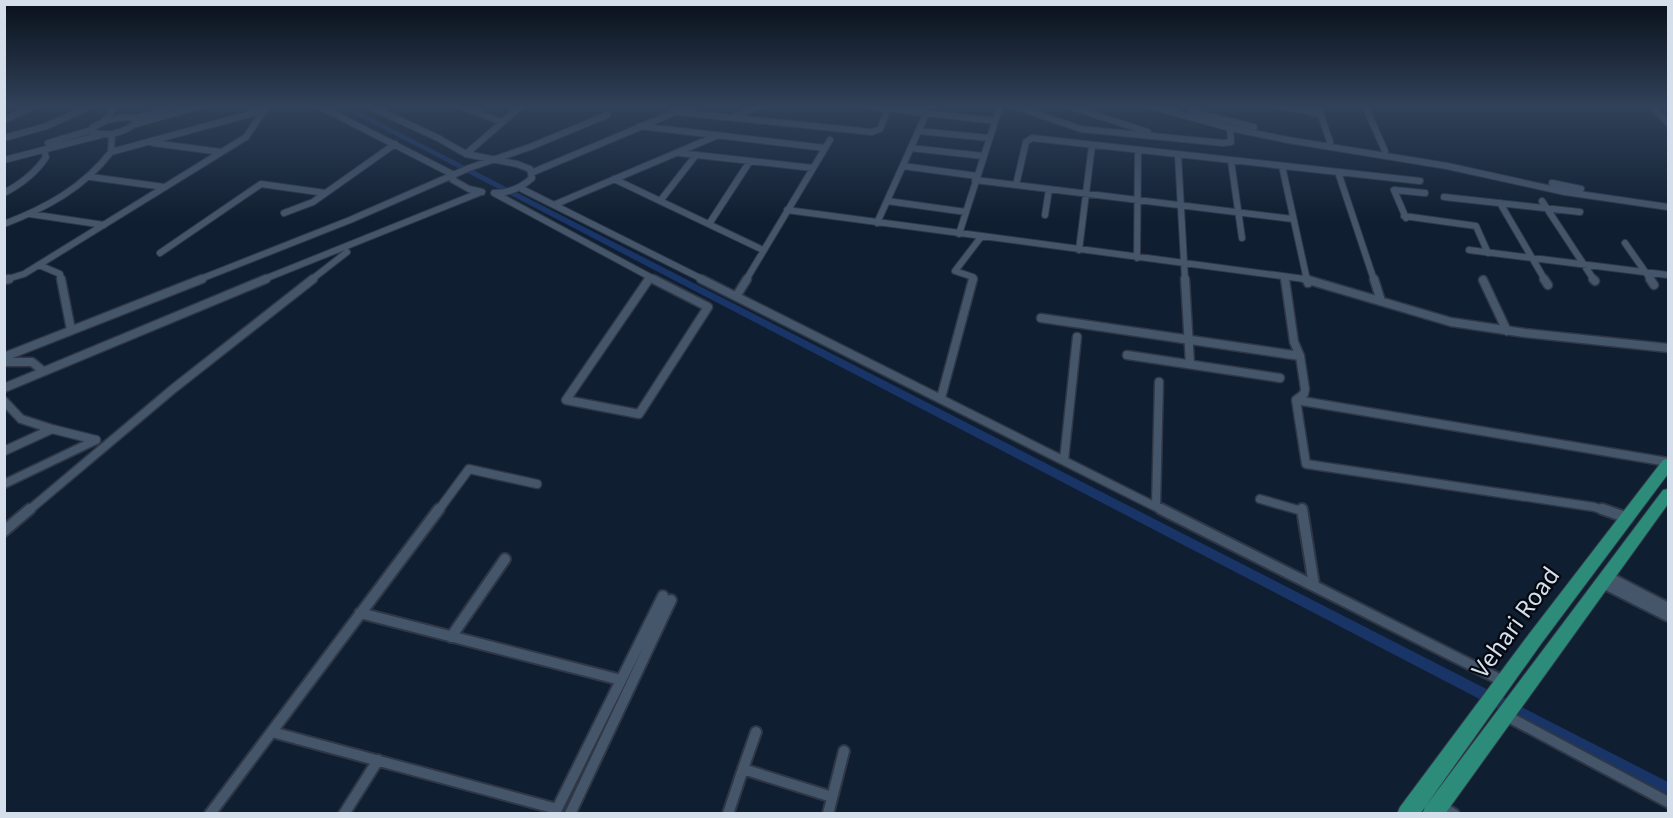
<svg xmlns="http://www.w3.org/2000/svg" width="1673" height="818" font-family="'Source Sans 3',sans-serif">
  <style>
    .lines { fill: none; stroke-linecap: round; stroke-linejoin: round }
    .canal { fill: #193467; fill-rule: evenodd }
    .minor-far2-casing { stroke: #2f3746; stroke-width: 8 }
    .minor-far1-casing { stroke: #2f3746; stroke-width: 11 }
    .minor-casing { stroke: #2f3746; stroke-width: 14 }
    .primary-casing { stroke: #2f3746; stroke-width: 2 }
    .minor-far2 { stroke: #45566b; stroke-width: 6 }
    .minor-far1 { stroke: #45566b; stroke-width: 8 }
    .minor { stroke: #45566b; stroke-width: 10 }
    .primary { fill: #2c8b79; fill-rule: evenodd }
    .labels { text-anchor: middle; stroke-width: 4.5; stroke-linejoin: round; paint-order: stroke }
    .near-street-label { font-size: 26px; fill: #d5dfeb; stroke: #040810 }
  </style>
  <rect width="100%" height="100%" fill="#0f1e30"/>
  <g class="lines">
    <!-- canal -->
    <path class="canal" d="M339,106H348L1668,782V797Z"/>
    <defs>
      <path id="minor-far2" d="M319,106L454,175L453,180L469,189L482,192
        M369,106L438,138L466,154L517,164L530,169L532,178C521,188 510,193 495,193
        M460,106L502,122
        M865,106L995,121
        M1014,106L1081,129L1223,143L1231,142L1230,128
        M1068,106L1148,132
        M1150,106L1230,128L1288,140L1447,166L1565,192L1668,207
        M1280,106L1320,114
        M1318,106L1330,142
        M1365,106L1385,151
        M1652,106L1668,123
        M677,112L872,132L880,129L888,109
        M1193,112L1254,127
        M126,117L135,118L137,122C124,133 108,137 92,132L93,127L108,120Z
        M734,117L759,106
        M133,118L165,111
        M105,119L110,115L114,106
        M4,120L34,106
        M136,124L200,106
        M639,126L825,148
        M919,131L989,138
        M112,134L111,152L265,110
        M4,138L47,126L90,106
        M48,143L91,130
        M153,143L221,152
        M911,148L983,156
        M679,153L813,168
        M466,154L521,106
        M1178,155L1185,280
        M4,160L101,135
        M1231,161L1242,238
        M903,166L977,176
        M1282,166L1307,280
        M1338,172L1374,280
        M531,173L690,106
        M91,177L164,187
        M614,179L763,250
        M975,180L1293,219
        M1552,183L1581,189
        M1016,185L1026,142L1032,138L1420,181
        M522,189L704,280
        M4,193C21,184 35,174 46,157L44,150
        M494,193L650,277
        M1444,197L1580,212
        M660,201L696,155
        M887,201L966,212
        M1542,201L1594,280
        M1500,203L1545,280
        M556,204L716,136
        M787,210L1312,280
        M284,213L313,202L395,144
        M30,214L104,225
        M1045,215L1049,189
        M1404,216L1476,226L1488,253
        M1406,218L1394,190L1425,193
        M877,223L927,112
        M4,224C46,208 83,188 111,152
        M709,224L750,161
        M959,234L1000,106
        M1625,243L1651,280
        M1079,250L1092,145
        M1469,250L1668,275
        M160,253L261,184L325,193
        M1137,258L1138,150
        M39,265L60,274L61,280
        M650,277L656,280
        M4,280L24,274L246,137L267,106
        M198,280L350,220L469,168L530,147L607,115
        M262,280L481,192
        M311,280L347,252
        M648,280L650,277
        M746,280L830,140
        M972,280L973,277L955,271L981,237"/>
      <path id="minor-far1" d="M61,279L71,330
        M649,279L566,400L639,414L708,307L653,279
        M701,279L1164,511
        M1185,279L1190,364
        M1285,279L1294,342L1300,356L1305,389L1304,394L1296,400L1306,464L1594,507L1606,511
        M1305,279L1451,322L1525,333L1668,348
        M1307,279L1308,283
        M1374,279L1381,301
        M1544,279L1548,285
        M1593,279L1595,281
        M1650,279L1654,285
        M4,280L9,279
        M1483,280L1507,331
        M737,295L747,279
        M1041,318L1300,356
        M1127,355L1280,378
        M4,357L202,279
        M4,362H32L43,371
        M4,388L266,279
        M941,398L973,279
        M1296,400L1668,462
        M4,401L21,419L52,429
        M4,451L52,429L96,440
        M1064,460L1077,337
        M4,484L96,440
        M1260,499L1302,511
        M1156,506L1159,382
        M28,511L173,389L313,279
        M438,511L469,469L537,484"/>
      <path id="minor" d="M1161,509L1505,682
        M1302,509L1314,585
        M1602,509L1628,518
        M4,531L30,509
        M1608,577L1668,608
        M1603,583L1668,616
        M360,613L621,680
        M451,637L505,559
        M1505,715L1668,802
        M272,732L557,809
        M743,769L756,732
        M1439,805L1454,814
        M555,813L663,596
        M210,814L439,509
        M344,814L378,760
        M570,814L671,600
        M728,814L743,769L832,797
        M828,814L844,751"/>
      <path id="primary" d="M1668,459V474L1541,644L1420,814H1397L1400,807L1529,634L1663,460Z
        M1668,489V504L1445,814H1422L1425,807L1663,490Z"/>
    </defs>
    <!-- minor-far2 casing -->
    <use href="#minor-far2" class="minor-far2-casing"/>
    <!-- minor-far1 casing -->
    <use href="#minor-far1" class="minor-far1-casing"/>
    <!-- minor casing -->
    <use href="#minor" class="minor-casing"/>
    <!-- primary casing -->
    <use href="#primary" class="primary-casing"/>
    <!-- minor-far2 -->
    <use href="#minor-far2" class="minor-far2"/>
    <!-- minor-far1 -->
    <use href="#minor-far1" class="minor-far1"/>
    <!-- minor -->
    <use href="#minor" class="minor"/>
    <!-- primary -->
    <use href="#primary" class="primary"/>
  </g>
  <!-- sky -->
  <linearGradient id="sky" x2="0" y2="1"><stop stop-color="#08101a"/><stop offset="0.48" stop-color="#314159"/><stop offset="1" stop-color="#314159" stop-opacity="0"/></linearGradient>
  <rect width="1673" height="221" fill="url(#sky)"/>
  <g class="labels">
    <!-- near-street labels -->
    <g class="near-street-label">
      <text transform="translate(1515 622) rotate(-54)" y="9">Vehari Road</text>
    </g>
  </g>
  <!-- border -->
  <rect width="1673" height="818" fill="none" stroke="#d5dfeb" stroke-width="12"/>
</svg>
